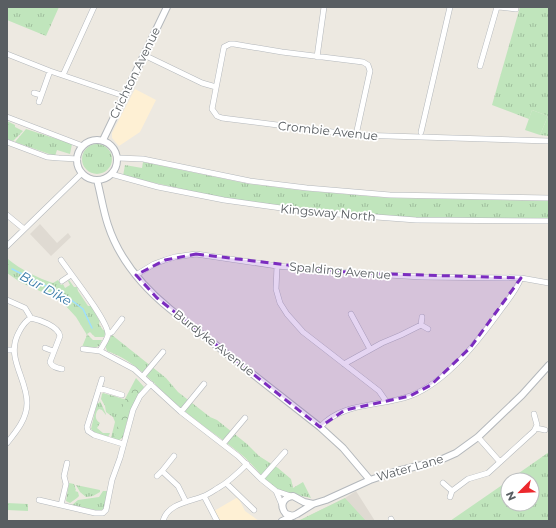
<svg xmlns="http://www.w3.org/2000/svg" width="556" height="528" font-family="Montserrat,sans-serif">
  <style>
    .commercial { fill: #fef0d4 }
    .education { fill: #dfdad2 }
    .grass { fill: url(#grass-tufts) }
    .forest { fill: url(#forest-crowns) }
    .pitch { fill: #c0e5bc }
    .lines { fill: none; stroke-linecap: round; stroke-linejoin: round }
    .stream { stroke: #9edfff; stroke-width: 1.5 }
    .minor-casing { stroke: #b4b8bc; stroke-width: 6 }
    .tertiary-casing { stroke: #b4b8bc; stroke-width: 8 }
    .minor { stroke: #fff; stroke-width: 5 }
    .tertiary { stroke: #fff; stroke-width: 6 }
    .marked { fill: #7b2cbf; fill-opacity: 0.2; stroke: #7b2cbf; stroke-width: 3; stroke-dasharray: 8 5; stroke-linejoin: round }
    .labels { text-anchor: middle; stroke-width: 3.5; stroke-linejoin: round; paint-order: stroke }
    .street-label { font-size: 12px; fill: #595e62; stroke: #fff }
    .water-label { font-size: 13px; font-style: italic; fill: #387ba9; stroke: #fff }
  </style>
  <defs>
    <pattern id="grass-tufts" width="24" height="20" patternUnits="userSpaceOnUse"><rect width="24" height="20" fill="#c0e5bc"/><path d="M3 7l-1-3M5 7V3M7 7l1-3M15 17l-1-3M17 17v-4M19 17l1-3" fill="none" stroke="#9fbd9c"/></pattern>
    <pattern id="forest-crowns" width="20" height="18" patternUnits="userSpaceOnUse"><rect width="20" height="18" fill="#c0e5bc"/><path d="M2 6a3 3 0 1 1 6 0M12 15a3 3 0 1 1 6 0" fill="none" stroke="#9fbd9c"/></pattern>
  </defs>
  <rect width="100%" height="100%" fill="#ede9e1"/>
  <!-- commercial -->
  <path class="commercial" d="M135,89L156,100L140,132L119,146L112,138V133Z
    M238,497L245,511L259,521H220L214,511Z"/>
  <!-- education -->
  <path class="education" d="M40,224L57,243L68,233L71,237L51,256L30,234Z
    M356,491L375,521H298L345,498Z"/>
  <!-- grass -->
  <path class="grass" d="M7,7H59L46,36L7,20Z
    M520,7H549V136L540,135L548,116L532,110L529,119L492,105Z
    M7,121L15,125V127L23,131L13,141L7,139Z
    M26,129L72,144L70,154L57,150L55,156L15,142Z
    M82 159a15 15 0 1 1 30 0a15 15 0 1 1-30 0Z
    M143,162L249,184L298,190L389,198L549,201V219L417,218L326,212L219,197L123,176L125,165L142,168Z
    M8,259C21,270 38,278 53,283L58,280L61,285L63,284L65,288L70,285L68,281L69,280L74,287H77L78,291L88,306H91L99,320H100L99,324L103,330H105V334L104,337H95L90,332L87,334L93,340H102L99,346L94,348L82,347L87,335L76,317L64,304L53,297L20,282L7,273Z
    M112,335L166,378L178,392L210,417L217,420L247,444L259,456L278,468L291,479L293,488L303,482L311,498C301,495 289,495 279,490C264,481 254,465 242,455C220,437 195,421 174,402C153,383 136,361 107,351L105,345Z
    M103,393L134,402L126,421L123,437L119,440L111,438L115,422L113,417L106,412L105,406L101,399L102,394Z
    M100,401L106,414V415L102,410L99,409L97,411C95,416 95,420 100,423L97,428L103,433H110L108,437L94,432L91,429L97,403H99Z
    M549,452V521H450L508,481V504H532V480H509Z
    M69,483L74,484L76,490L75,491L78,492L79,496L77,498L70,503L66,501Z
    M76,485L100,490V492L93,496L86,497L80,492Z
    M103,491H107L105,508L100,511L72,505L78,500L99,497Z
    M345,498L366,521H298Z
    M7,503L28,504V511L7,510Z"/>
  <!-- forest -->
  <path class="forest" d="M136,378L144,387C133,404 127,417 123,437L119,440L114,439L125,399Z"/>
  <!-- pitch -->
  <path class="pitch" d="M532,110L548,116L540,135L525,130Z"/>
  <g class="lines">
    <!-- stream -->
    <path class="stream" d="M12,269L66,296L83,309L92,328"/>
    <defs>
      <path id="minor" d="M499,7L516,9
        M7,54L50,71L124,96
        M144,55L202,83L216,87
        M317,57L324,7
        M480,66L497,7
        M63,75L94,7
        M34,93L41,95
        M39,102L50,71
        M7,117L83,146
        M421,132L450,7
        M356,135L370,71L368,65L363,62L282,52L234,44H230L224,47L212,109L217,116L222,118L356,135L549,141
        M7,142L47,157L59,158L78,159
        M118,158L143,159L250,181L307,188L390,195L549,198
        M111,174L158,187L224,200L310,212L416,220L549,221
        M7,215L24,229
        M7,246L82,173
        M61,260C70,273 108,321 108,334C108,339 102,346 100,351
        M277,266L276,289L280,303L287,314L303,332L379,391L386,401
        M136,275L154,264L165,260L175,257L196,254L277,266L354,273L422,277L521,278L549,283
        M62,281L71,275
        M7,300L25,308L31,318
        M351,314L370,349
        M422,317L421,325L428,329
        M108,334L112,332L122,319
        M45,348L53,351
        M83,349L100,351L134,369L181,412L238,456L261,479L276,491L291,496
        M7,350H14
        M344,364L382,343L401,335L421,325
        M143,376L163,352
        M102,379L87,427L88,431L94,435L123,444
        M99,388L122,395
        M181,412L204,384
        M320,427C344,401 380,407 410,396C447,382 479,340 502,308C509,299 517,289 521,278
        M536,428L545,430
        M478,437L500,462
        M7,443C16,432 27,419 27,403C27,378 5,357 19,332C22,326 25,321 31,318C40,320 58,326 60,336L50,362C52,367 57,368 62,369
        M223,444L245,418
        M174,456L162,471L178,486L186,502
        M157,476L162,471
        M261,479L285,452
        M226,483L254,510
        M443,483L452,491
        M276,491L282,505
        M204,496L217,521
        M450,497L452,491L468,479L488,473L534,431L537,425L534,414
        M39,500L95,513H103L106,510L112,480L120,458L133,410L140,396L151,384
        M61,505L66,484L64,476L67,463
        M391,519L392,521
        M163,521C168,503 190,502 204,496C209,494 213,491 218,488C229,482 238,473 247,464"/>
      <path id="tertiary" d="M77 160a20 20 0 1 1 40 0a20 20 0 1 1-40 0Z
        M103,140L167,7
        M97,180C101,195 103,210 108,225C119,259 143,287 170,309L320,427L343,448L370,480
        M293,516L286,514C279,506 283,497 293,496L304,502L313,504
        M282,521L297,514L313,504L326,500L370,480L397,471L438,461L456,453L478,437L522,395L549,365"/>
    </defs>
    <!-- minor casing -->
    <use href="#minor" class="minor-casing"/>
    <!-- tertiary casing -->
    <use href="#tertiary" class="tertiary-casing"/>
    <!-- minor -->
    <use href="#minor" class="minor"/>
    <!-- tertiary -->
    <use href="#tertiary" class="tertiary"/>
  </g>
  <!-- marked area -->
  <path class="marked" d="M196,254L354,273L521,278L470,348L431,385L410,396L345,410L320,427L157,298L136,275L165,260Z"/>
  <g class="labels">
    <!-- street labels -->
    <g class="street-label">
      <text transform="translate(135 73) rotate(-64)" y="4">Crichton Avenue</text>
      <text transform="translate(328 131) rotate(6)" y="4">Crombie Avenue</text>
      <text transform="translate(328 213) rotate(5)" y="4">Kingsway North</text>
      <text transform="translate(340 271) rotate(5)" y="4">Spalding Avenue</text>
      <text transform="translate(214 343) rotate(38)" y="4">Burdyke Avenue</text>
      <text transform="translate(410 468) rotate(-16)" y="4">Water Lane</text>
    </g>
    <!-- water labels -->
    <g class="water-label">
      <text transform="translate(46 288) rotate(29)" y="5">Bur Dike</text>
    </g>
  </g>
  <!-- border -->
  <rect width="556" height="528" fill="none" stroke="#595e62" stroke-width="16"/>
  <!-- north arrow -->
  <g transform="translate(520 492) rotate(246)"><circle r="19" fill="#ffffff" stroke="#bdbfc0"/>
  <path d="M0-3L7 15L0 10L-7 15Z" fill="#ec282d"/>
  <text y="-6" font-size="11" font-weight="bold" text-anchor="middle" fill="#595e62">N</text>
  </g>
</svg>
